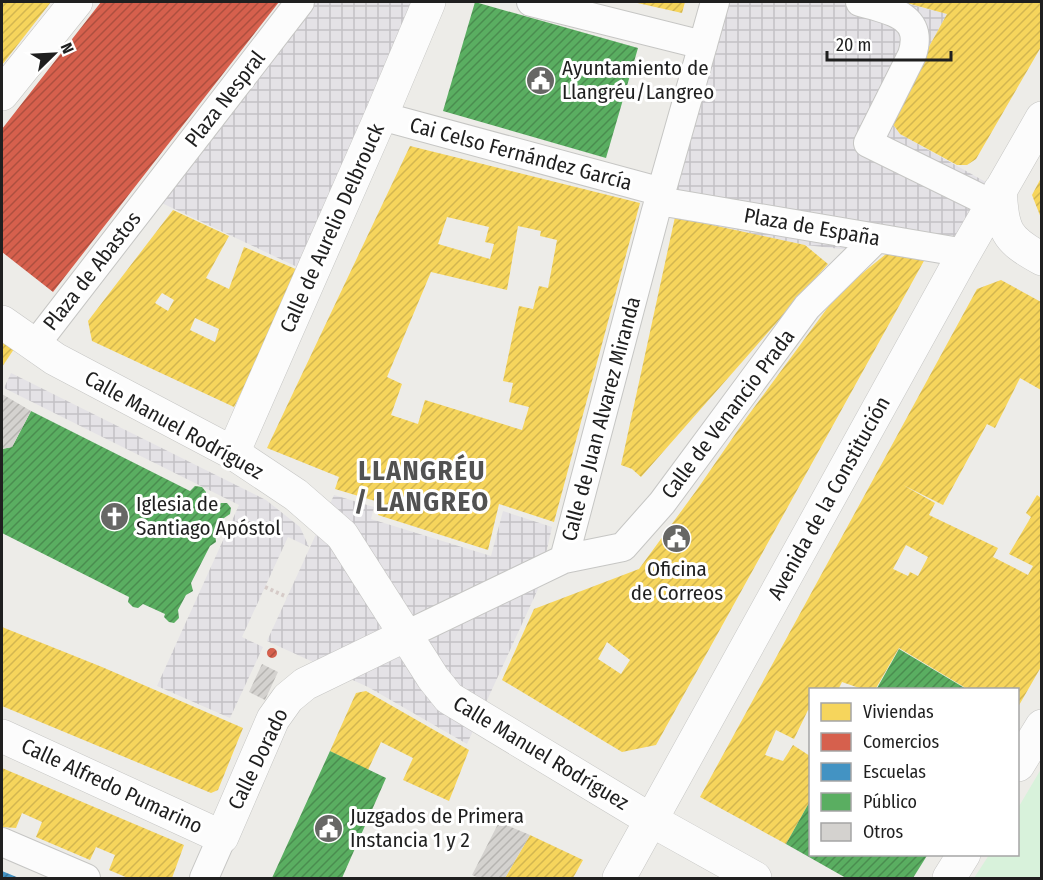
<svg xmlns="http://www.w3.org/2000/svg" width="1043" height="880" font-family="'Fira Sans Condensed',sans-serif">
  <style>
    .park { fill: #d8f2db }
    .plaza { fill: url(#plaza-grid) }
    .homes { fill: url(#homes-hatch); fill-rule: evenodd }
    .shops { fill: url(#shops-hatch) }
    .schools { fill: url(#schools-hatch) }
    .public { fill: url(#public-hatch) }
    .building { fill: url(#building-hatch) }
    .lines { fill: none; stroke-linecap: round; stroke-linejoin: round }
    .pedestrian-casing { stroke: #c6c6c4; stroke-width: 30 }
    .minor-casing { stroke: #c6c6c4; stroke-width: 34 }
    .tertiary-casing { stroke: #c6c6c4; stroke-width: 34 }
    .path { stroke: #d6cbc8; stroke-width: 4; stroke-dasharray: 3 3; stroke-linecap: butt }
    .pedestrian { stroke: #fcfcfc; stroke-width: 28 }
    .minor { stroke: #fcfcfc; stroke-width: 33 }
    .tertiary { stroke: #fcfcfc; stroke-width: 33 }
    .labels { text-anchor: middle; stroke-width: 6; stroke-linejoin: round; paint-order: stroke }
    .poi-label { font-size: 21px; fill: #1f1f1f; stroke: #fff; text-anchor: start }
    .street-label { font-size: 21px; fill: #1f1f1f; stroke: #fff }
    .district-label { font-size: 27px; font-weight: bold; letter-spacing: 1.5px; fill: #525252; stroke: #fff }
  </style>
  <defs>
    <pattern id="plaza-grid" width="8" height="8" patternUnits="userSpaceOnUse" patternTransform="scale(1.5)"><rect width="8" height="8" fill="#e4e2e6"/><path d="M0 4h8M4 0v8" fill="none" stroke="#c3c1c5"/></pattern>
    <pattern id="homes-hatch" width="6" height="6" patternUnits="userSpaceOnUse" patternTransform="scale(1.5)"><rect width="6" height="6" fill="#f6d55c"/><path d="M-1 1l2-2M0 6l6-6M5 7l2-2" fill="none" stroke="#d2b650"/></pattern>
    <pattern id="shops-hatch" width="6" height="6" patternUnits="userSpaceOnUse" patternTransform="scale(1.5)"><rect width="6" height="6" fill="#d6604d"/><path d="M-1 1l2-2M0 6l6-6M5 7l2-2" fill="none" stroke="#ad4f3f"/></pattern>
    <pattern id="schools-hatch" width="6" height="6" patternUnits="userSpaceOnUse" patternTransform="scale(1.5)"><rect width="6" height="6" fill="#4393c3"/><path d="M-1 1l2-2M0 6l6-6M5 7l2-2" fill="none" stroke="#37779e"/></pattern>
    <pattern id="public-hatch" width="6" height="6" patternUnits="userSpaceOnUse" patternTransform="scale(1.5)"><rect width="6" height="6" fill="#5aae61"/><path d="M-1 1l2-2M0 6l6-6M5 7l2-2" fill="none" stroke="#4a8d4f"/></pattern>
    <pattern id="building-hatch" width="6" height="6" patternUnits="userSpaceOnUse" patternTransform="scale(1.5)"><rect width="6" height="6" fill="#d4d2cf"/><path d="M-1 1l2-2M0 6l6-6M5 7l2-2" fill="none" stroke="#b6b4b1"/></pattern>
  </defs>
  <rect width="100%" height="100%" fill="#edece8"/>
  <!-- park -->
  <path class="park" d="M1041,769V878H974L989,855L1018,854V808Z"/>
  <!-- plaza -->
  <path class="plaza" d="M300,2H429L312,274L149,197Z
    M715,2H901L947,14L892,114V123L900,134L1000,190L961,259L886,254L805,245L655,214Z
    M11,373L266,500L300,527L309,547L288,537L242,637L263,647L230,718L157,686L239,505L4,388Z
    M334,495L374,507L371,519L491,556L503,511L552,527L538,589L467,744L368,687L267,641Z"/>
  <!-- homes -->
  <path class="homes" d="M2,2H51L2,65Z
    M633,2H685L682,13Z
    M903,2H1041V47L976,159L967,165H957L900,134L892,123V114L947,14Z
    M410,146L640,203L554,522L499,504L488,550L378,515L382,503L335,489L339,477L267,448ZM447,217L489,227L485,242L494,244L490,259L438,244ZM518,226L541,231L540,236L557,240L548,288L539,286L533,309L519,306L503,381L513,383L509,402L529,407L522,430L425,400L418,424L391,415L402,384L387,377L431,272L507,290Z
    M1041,178V218L1032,195Z
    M173,210L229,236L206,278L229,289L244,247L298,270L281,313L234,407L92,341L88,321ZM162,293L174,300L168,311L155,303ZM195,318L219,329L215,342L190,330Z
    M675,217L805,245L828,264L641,477L632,469L621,465Z
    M886,254L925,259L656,745L622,752L502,680L534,609L639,569L696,491L747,417L831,303L854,280ZM607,642L630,660L621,674L598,659Z
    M1001,280L1041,302V390L1020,378L995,428L987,424L943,505L903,485L935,503L929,515L998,548L993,557L1028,575L1033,566L1009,554L1031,517L1026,513L1037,495L1041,498V667L1018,707V690H969L899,648L875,690H865L842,682L838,690H810V711L808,710L794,739L776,730L765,755L783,761L793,745L810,756V801L786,844L700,797L977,289ZM906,545L928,557L918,576L910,572L908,576L893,569Z
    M2,341L14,349L2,367Z
    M2,627L102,667L243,728L218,790L211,793L2,706Z
    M366,691L469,750L449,801L403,780L413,758L381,742L368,770L330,751L356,693Z
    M2,768L184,845L172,878H128L109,870L115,855L96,847L90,860L36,837L42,822L22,813L16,828L2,827Z
    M530,835L583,860L573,878H505Z"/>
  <!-- shops -->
  <path class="shops" d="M101,2H279L53,292L2,252V129Z
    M267 653a5 5 0 1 1 10 0a5 5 0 1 1-10 0Z"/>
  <!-- schools -->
  <path class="schools" d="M2,871L19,878H2Z"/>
  <!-- public -->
  <path class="public" d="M475,2L638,48L606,158L443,111Z
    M31,411L190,491L195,486L202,487L206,492L205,498L219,505L221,503H227L231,508L230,514L224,518L215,534L216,542L210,546L191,583L193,591L186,595L178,610L179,618L174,623L169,622L164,617L165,614L143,604L138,608L133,607L128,602L129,597L2,533V449L12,447Z
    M899,649L968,690H876Z
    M330,751L386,778L342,878H272Z
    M810,801V854H928L913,878H846L786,844Z"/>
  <!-- building -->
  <path class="building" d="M2,394L31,411L12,447L2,449Z
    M262,664L278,672L265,700L249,692Z
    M499,822L530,835L505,878H479L472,875Z"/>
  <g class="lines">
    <defs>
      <path id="pedestrian" d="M531,2L703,45
        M860,2C889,10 925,15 912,55L868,143L992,204
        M381,116L662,192
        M659,201L965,253
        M35,345L300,2
        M564,559L623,547L662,503L807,307L877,238
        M406,635L564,559L655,214L715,2
        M2,842L86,878
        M204,878L222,837"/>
      <path id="minor" d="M2,94L76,2
        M2,322L55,359L233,453L296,495L342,535L433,678L449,698L651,820L755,878
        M233,453L381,116L429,2
        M2,736L222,837L273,719L288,698L305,684L406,635
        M1018,765L1042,726
        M949,878L964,854"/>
      <path id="tertiary" d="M1000,190C1003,231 1005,239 1042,259
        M619,878L961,259L1042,118"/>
    </defs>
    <!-- pedestrian casing -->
    <use href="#pedestrian" class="pedestrian-casing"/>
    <!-- minor casing -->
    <use href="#minor" class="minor-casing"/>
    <!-- tertiary casing -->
    <use href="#tertiary" class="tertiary-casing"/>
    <!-- path -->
    <path class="path" d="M265,587L287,597"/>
    <!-- pedestrian -->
    <use href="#pedestrian" class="pedestrian"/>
    <!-- minor -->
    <use href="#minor" class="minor"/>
    <!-- tertiary -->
    <use href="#tertiary" class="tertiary"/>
  </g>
  <!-- icons -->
  <defs>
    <symbol id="civic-disc" viewBox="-11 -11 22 22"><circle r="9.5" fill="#676765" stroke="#fff"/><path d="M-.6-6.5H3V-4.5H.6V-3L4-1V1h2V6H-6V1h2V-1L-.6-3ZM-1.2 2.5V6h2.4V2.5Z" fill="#fff"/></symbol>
    <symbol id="church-disc" viewBox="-11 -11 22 22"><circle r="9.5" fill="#676765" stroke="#fff"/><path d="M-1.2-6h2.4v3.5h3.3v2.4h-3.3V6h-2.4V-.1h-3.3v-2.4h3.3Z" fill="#fff"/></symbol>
  </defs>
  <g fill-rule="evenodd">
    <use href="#civic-disc" x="524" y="64" width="33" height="33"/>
    <use href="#church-disc" x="98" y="500" width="33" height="33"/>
    <use href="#civic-disc" x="660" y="522" width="33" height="33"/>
    <use href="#civic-disc" x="312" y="812" width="33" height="33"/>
  </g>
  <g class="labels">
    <!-- poi labels -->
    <g class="poi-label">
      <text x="562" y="75">Ayuntamiento de<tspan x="562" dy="24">Llangréu/Langreo</tspan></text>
      <text x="136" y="511">Iglesia de<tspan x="136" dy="24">Santiago Apóstol</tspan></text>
      <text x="677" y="576" text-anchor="middle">Oficina<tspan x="677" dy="24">de Correos</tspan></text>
      <text x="350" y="823">Juzgados de Primera<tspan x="350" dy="24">Instancia 1 y 2</tspan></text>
    </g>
    <!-- street labels -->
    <g class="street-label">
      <text transform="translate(225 99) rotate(-52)" y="7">Plaza Nespral</text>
      <text transform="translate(521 154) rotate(15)" y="7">Cai Celso Fernández García</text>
      <text transform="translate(812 227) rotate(10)" y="7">Plaza de España</text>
      <text transform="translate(332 228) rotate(-66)" y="7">Calle de Aurelio Delbrouck</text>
      <text transform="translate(92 271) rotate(-52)" y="7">Plaza de Abastos</text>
      <text transform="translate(728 414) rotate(-53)" y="7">Calle de Venancio Prada</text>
      <text transform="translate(601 419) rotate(-75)" y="7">Calle de Juan Alvarez Miranda</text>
      <text transform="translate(174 425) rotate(29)" y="7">Calle Manuel Rodríguez</text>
      <text transform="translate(829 498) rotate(-61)" y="7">Avenida de la Constitución</text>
      <text transform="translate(541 753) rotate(31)" y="7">Calle Manuel Rodríguez</text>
      <text transform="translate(258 759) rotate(-64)" y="7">Calle Dorado</text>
      <text transform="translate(112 786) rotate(25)" y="7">Calle Alfredo Pumarino</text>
    </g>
    <!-- district labels -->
    <g class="district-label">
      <text x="422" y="480">LLANGRÉU<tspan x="422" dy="31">/ LANGREO</tspan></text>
    </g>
  </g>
  <!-- border -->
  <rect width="1043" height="880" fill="none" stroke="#1f1f1f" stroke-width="6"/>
  <!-- legend -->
  <rect x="809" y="688" width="210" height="168" fill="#ffffff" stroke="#a5a5a5" stroke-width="1.5"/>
  <rect x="821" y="703" width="30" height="18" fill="#f6d55c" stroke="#a5a5a5" stroke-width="1.5"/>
  <text x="863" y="718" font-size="18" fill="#1f1f1f">Viviendas</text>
  <rect x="821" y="733" width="30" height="18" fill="#d6604d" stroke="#a5a5a5" stroke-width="1.5"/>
  <text x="863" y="748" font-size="18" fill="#1f1f1f">Comercios</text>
  <rect x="821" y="763" width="30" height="18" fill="#4393c3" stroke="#a5a5a5" stroke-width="1.5"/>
  <text x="863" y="778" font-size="18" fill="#1f1f1f">Escuelas</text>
  <rect x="821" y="793" width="30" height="18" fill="#5aae61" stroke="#a5a5a5" stroke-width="1.5"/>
  <text x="863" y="808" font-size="18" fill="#1f1f1f">Público</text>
  <rect x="821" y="823" width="30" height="18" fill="#d4d2cf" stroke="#a5a5a5" stroke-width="1.5"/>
  <text x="863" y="838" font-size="18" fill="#1f1f1f">Otros</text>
  <!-- north arrow -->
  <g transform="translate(54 54) rotate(66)" stroke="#ffffff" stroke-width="4.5" paint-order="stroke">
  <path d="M0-4.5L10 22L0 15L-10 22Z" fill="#1f1f1f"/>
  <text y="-9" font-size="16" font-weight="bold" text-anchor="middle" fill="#1f1f1f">N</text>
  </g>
  <!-- scale -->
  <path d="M827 51v9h124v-9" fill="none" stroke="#1f1f1f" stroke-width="3"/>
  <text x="836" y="51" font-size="18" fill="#1f1f1f" stroke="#ffffff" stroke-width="4.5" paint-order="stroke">20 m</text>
</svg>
